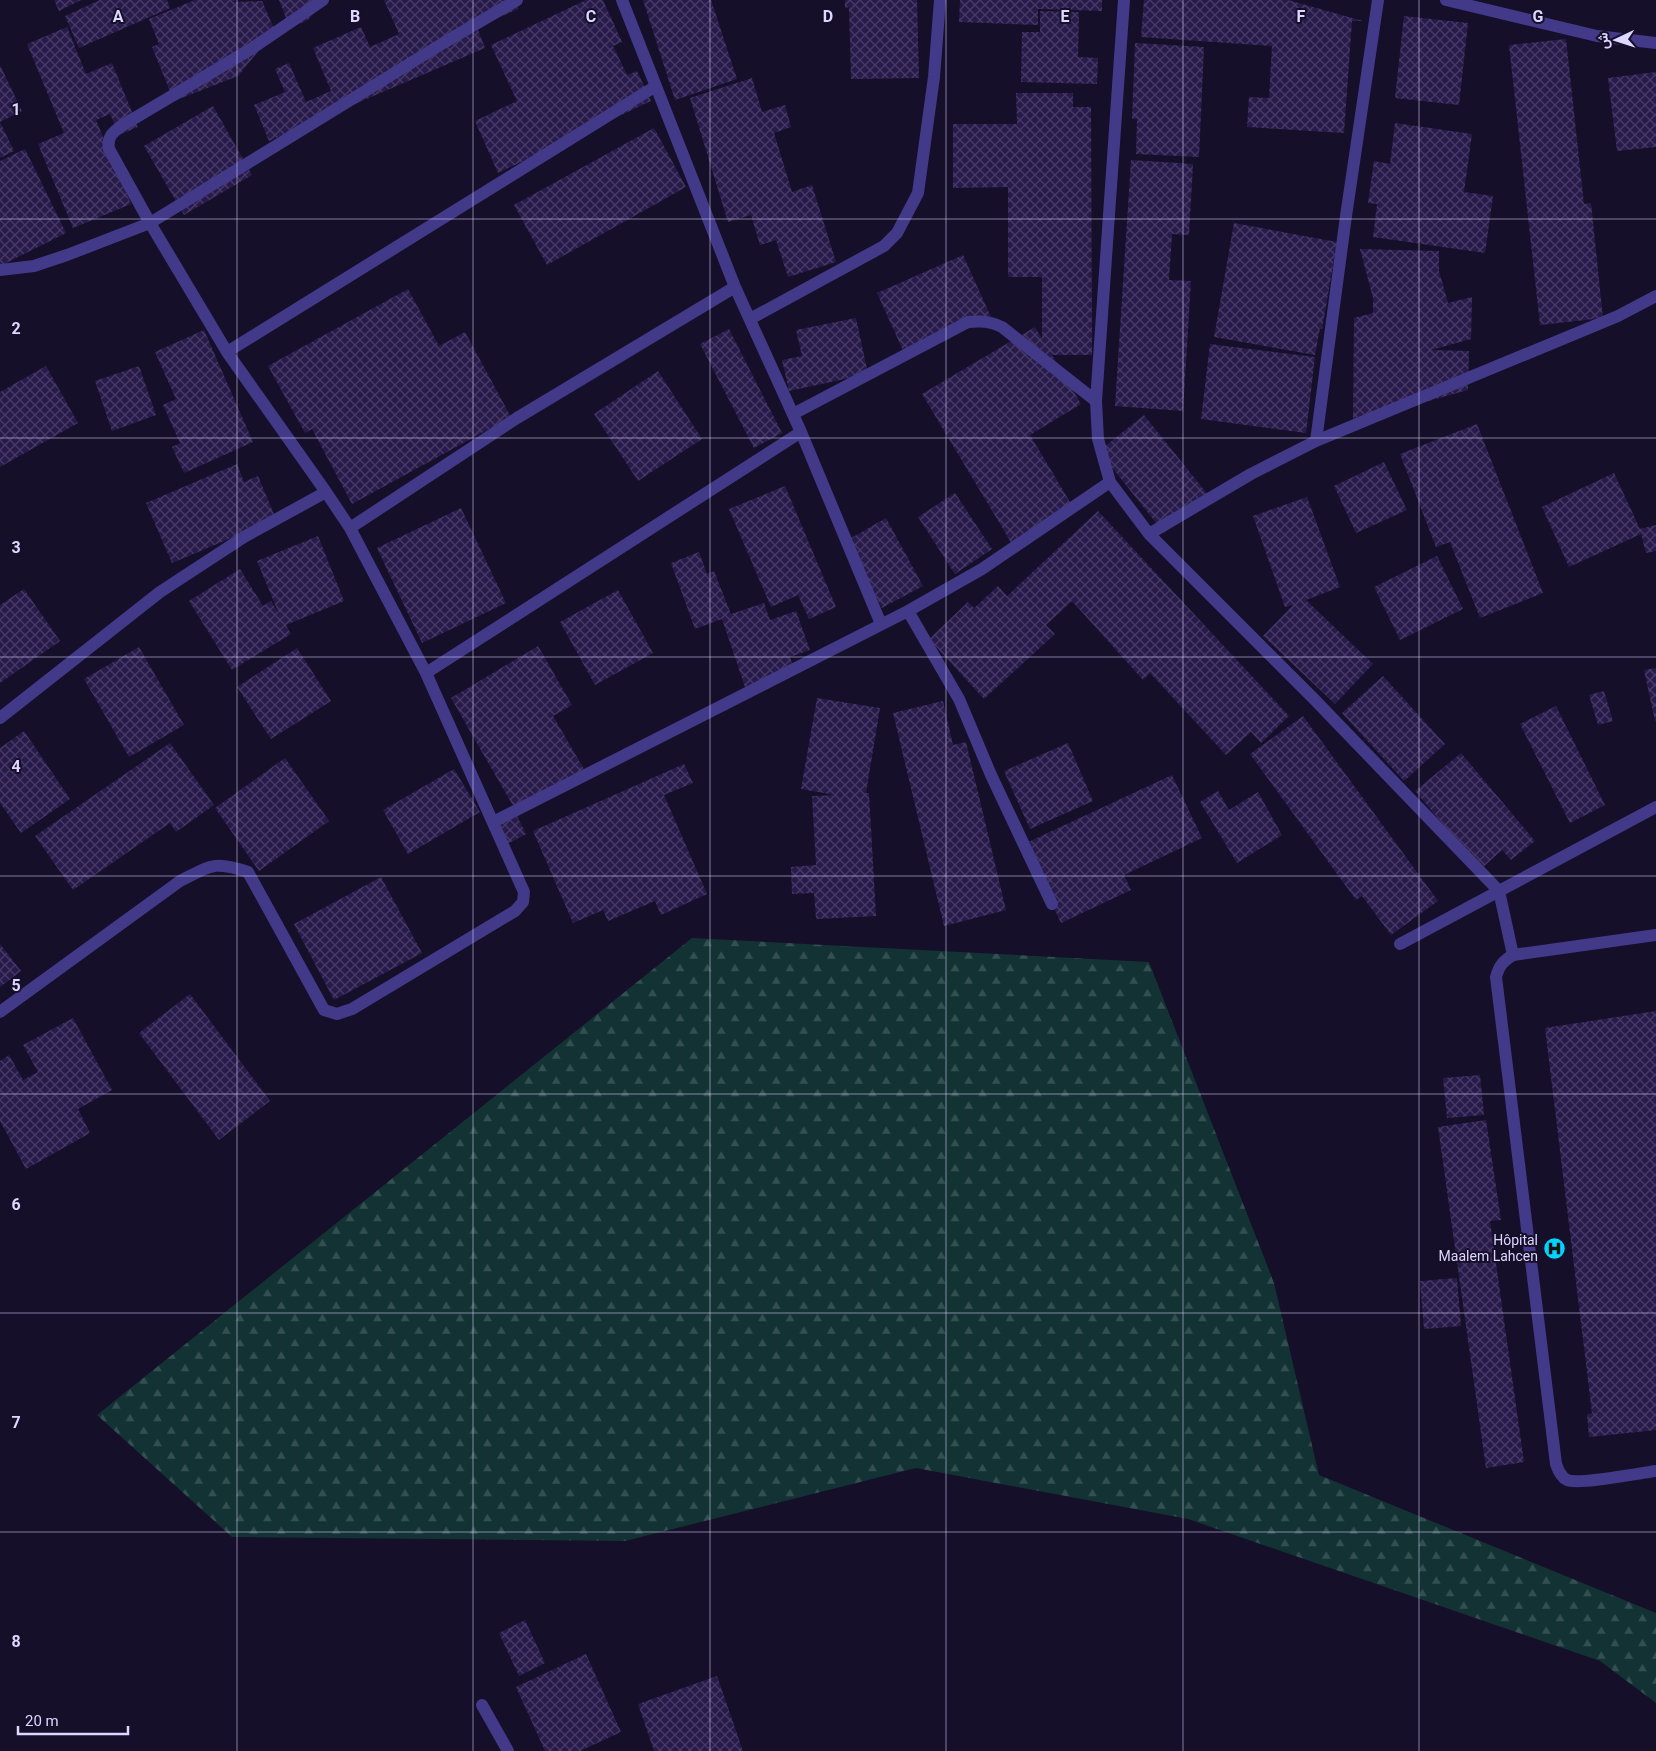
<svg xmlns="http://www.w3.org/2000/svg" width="1656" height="1751" font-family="Roboto,Vazirmatn,sans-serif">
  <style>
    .forest { fill: url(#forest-firs) }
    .building { fill: url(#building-cross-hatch) }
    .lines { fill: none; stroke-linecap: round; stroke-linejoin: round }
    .service { stroke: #423989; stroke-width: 12 }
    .minor { stroke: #423989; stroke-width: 12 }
    .grid { fill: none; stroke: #ded7ff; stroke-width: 1; stroke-opacity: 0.55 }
    .labels { text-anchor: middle; stroke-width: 4; stroke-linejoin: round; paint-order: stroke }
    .poi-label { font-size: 14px; fill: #ded7ff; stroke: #150f29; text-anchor: end }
    .grid-label { font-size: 16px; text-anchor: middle; font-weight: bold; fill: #ded7ff; stroke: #150f29; stroke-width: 4; stroke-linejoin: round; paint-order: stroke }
  </style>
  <defs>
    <pattern id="forest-firs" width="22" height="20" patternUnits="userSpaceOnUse" patternTransform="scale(1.25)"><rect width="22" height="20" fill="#123233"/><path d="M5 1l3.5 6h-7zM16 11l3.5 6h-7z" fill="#344f52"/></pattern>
    <pattern id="building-cross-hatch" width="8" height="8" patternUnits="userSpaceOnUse" patternTransform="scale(1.25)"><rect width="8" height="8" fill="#281b4b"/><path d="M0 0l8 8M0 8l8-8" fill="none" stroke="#473b66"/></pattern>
  </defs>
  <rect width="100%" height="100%" fill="#150f29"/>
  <!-- forest -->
  <path class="forest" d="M692,938L1149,962L1274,1283L1319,1475L1656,1613V1703L1600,1661L1188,1519L916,1468L625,1541L232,1537L97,1415Z"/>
  <!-- building -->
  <path class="building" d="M54,0H81L59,11Z
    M100,0H167L170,8L79,48L65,16Z
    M195,0H236L234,2L262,1L275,31L238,76L174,101L152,47L159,44L149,19Z
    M279,0H325L308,20L290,28Z
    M384,0H514L518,9L477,27L485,48L269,141L254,105L285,92L275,69L289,63L306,102L331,91L313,48L361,27L370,47L399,34Z
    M586,0H603L622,42L613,46L627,75L637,71L651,101L498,173L475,121L517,101L491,45Z
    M643,0H711L737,79L675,100Z
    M845,0H917L919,78L851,79L849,7L845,8Z
    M960,0H1102V11L1038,9V25L959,22Z
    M1144,0H1288L1363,21H1352L1344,133L1247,127L1249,97L1269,98L1272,46L1141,37Z
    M1040,11L1079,12L1078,57L1098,58L1097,84L1021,82L1022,32H1040Z
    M1404,16L1468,23L1459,105L1395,98Z
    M67,27L86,74L112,63L138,127L119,135L110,114L96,120L131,204L73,228L38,144L64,133L27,44Z
    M1566,39L1584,204L1591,203L1603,318L1540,325L1509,45Z
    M1135,43L1204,47L1199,157L1136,154L1137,119H1132Z
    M0,65L22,111L0,122L14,151L0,158Z
    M1656,72V147L1617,151L1608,78Z
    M752,78L762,112L785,105L791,127L774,133L792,192L812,185L836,262L788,277L776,240L760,245L751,215L728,222L690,98Z
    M1016,93H1073V107H1091L1092,355H1052L1081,404L1030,435L1073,507L1012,544L922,394L1035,327L1042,339V277H1008V187L953,188V124H1017Z
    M213,106L252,175L184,215L144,146Z
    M1395,123L1472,134L1464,192L1493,196L1485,253L1373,237L1377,204L1368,203L1374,161L1390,164Z
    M654,128L686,187L547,265L514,205Z
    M25,149L66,233L0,266V161Z
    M1131,160L1193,164L1189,235L1172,234L1169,280L1191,281L1183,411L1115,406Z
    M1234,223L1337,242L1322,329L1320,328L1315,355L1214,337Z
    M1360,249L1439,251V271L1448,303L1472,297L1471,339L1431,350L1469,351L1468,390L1364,419H1353L1354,318L1373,313V298Z
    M963,255L991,317L905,355L877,293Z
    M408,289L439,346L465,332L511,417L352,504L312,429L305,433L268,366Z
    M856,318L868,374L789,391L782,360L802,356L796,330Z
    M729,329L782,433L754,448L700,344Z
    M204,330L253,442L184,473L172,447L180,443L163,405L176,399L155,352Z
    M1210,344L1315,357L1306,433L1201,419Z
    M46,366L78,423L0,467V392Z
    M139,366L156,415L112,431L95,381Z
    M658,371L702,439L638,481L594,414Z
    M1144,415L1209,496L1164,533L1099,451Z
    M1477,424L1543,593L1480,618L1450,542L1436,547L1400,454Z
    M1384,462L1407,510L1356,533L1334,486Z
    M237,464L244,482L258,476L276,519L172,563L146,503Z
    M1614,473L1640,529L1656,525V551L1646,553L1641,534L1569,567L1542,507Z
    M785,486L836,607L809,619L798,595L771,607L729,509Z
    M955,493L992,549L955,574L918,517Z
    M1307,497L1340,587L1306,600L1373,664L1335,704L1263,636L1293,605L1285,607L1253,516Z
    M461,508L506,603L422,643L377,548Z
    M1098,511L1289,716L1261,743L1251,732L1226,755L1150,673L1143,680L1072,601L1046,625L1055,634L984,699L929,639L968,602L974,608L998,586L1007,596Z
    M886,518L923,586L882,608L846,541Z
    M318,536L344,601L286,625L291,634L232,670L189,601L240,569L263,606L271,601L279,614L257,561Z
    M699,552L707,574L714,571L731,614L764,603L770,620L796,611L810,650L790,657L794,670L745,687L722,619L695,629L671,563Z
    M1437,556L1463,609L1400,640L1374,587Z
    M24,589L60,641L0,683V605Z
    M618,590L653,653L595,685L560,622Z
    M538,646L572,705L553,716L585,771L516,811L451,698Z
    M139,647L184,725L129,757L84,679Z
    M297,648L331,701L271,739L237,687Z
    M1656,668V721H1655L1644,670Z
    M1383,676L1445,744L1404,781L1342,713Z
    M1604,691L1613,721L1598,725L1589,695Z
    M817,698L880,708L866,793H869L876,916L816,919L814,893L792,894L791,867L816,865L812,796L835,795L801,789Z
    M943,701L953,745L966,742L1006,910L944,926L893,713Z
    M1556,706L1605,805L1570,823L1520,724Z
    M1303,716L1438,901L1391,935L1362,896L1356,900L1250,754Z
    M24,731L70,799L21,833L0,803V748Z
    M170,743L214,805L176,832L170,823L73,890L35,836Z
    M1068,743L1093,801L1030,829L1004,771Z
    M1461,753L1535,841L1511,860L1502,850L1481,869L1415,791Z
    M285,758L329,821L259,871L215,808Z
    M684,764L693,783L664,795L707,894L661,915L655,901L608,921L603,910L573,923L533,831Z
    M454,769L480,812L408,854L383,810Z
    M1172,775L1202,838L1124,875L1131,890L1061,923L1024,844Z
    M1218,791L1229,810L1258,792L1282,835L1237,863L1200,802Z
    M516,814L526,834L502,847L491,828Z
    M381,877L422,953L334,1000L294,924Z
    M0,944L21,971L0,987Z
    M190,994L270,1101L219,1140L139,1033Z
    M1656,1011V1430L1589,1437L1587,1414L1601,1412L1592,1413L1545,1028Z
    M73,1018L112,1090L78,1109L90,1133L26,1169L0,1121V1061L9,1055L23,1080L38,1072L23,1045Z
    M1480,1075L1484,1115L1447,1118L1443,1078Z
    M1486,1120L1501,1220L1490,1221L1524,1462L1486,1468L1438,1127Z
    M1457,1278L1461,1326L1424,1329L1420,1281Z
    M525,1620L545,1663L519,1676L499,1633Z
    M586,1654L621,1732L580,1751H545L516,1687Z
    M717,1676L743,1751H654L638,1704Z"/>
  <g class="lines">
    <!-- service -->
    <path class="service" d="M1656,935L1513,955C1503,961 1499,966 1496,977L1556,1464C1558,1470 1561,1477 1567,1480C1578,1485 1640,1473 1656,1471"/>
    <!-- minor -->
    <path class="minor" d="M323,0L251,49L123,125C113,132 107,136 109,149L150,223L227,352L326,492L350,528L426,673
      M622,0L735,287L801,432L881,624
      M1124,0L1096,401L1098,439L1110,482L1149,534L1313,698L1499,891L1513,955
      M1446,0L1597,36L1656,43
      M0,270L34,266L67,255L150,223L445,42L517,0
      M750,319L884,246L897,233L918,193L934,77L940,0
      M227,352L656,86
      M793,414L968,322C981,321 990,321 1002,327L1096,401
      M1316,441L1346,216L1378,0
      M350,528L517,418L735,287
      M1149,534L1251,474L1316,441L1618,316L1656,296
      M908,611L959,699L991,775L1052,904
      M0,718L160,592L244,537L326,492
      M493,822L908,611L982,569L1110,482
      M1400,944L1656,807
      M0,1012L180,881C210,866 214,860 248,872L324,1010L337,1014L352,1009L515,911L523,902L524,892L426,673L801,432
      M482,1705L508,1751"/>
  </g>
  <!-- grid -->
  <path class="grid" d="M237,0V1751M473,0V1751M710,0V1751M946,0V1751M1183,0V1751M1419,0V1751M0,219H1656M0,438H1656M0,657H1656M0,876H1656M0,1094H1656M0,1313H1656M0,1532H1656"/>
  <!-- icons -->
  <defs>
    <symbol id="hospital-disc" viewBox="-11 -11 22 22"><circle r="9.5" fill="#03d4ff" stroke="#150f29"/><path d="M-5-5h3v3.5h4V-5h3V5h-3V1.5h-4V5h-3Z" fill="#111"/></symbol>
  </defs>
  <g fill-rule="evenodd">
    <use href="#hospital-disc" x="1542" y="1236" width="25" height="25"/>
  </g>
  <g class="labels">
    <!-- poi labels -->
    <g class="poi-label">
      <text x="1538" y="1245">Hôpital<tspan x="1538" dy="16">Maalem Lahcen</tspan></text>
    </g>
  </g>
  <g class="grid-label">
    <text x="118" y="22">A</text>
    <text x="355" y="22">B</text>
    <text x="591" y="22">C</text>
    <text x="828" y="22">D</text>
    <text x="1065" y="22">E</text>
    <text x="1301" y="22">F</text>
    <text x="1538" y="22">G</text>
    <text x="16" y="115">1</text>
    <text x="16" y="334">2</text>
    <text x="16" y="553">3</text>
    <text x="16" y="772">4</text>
    <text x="16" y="991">5</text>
    <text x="16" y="1210">6</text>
    <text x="16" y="1428">7</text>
    <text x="16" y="1647">8</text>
  </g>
  <!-- north arrow -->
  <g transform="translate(1616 40) rotate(266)" stroke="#150f29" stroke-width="4" paint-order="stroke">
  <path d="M0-4L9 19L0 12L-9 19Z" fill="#ded7ff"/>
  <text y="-8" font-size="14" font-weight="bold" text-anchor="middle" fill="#ded7ff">ش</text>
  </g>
  <!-- scale -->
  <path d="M18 1726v8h110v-8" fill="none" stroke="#ded7ff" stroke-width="2.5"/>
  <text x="25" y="1726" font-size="15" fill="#ded7ff" stroke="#150f29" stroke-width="4" paint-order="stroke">20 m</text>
</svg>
